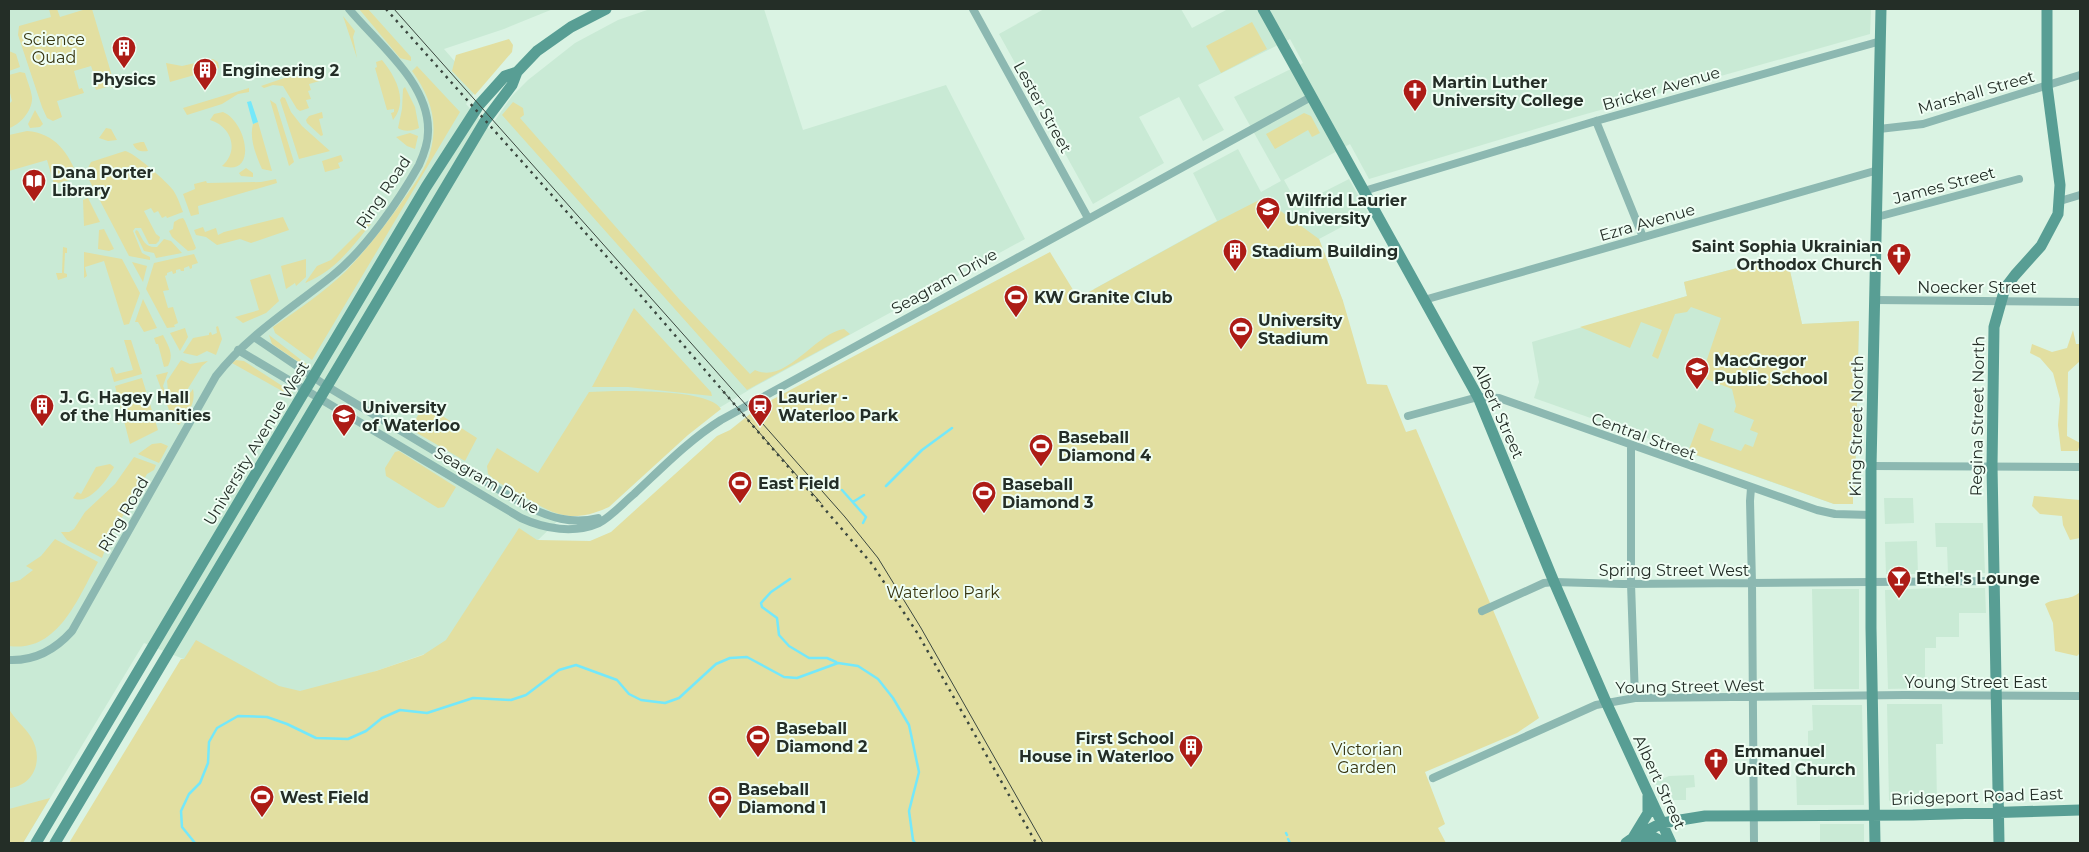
<svg xmlns="http://www.w3.org/2000/svg" width="2089" height="852" font-family="Montserrat,sans-serif">
  <style>
    .built { fill: #c9ead5 }
    .green { fill: #e2dfa1 }
    .water { fill: #74e8fa }
    .lines { fill: none; stroke-linecap: round; stroke-linejoin: round }
    .stream { stroke: #74e8fa; stroke-width: 2.5 }
    .street { stroke: #8cb8b1; stroke-width: 8 }
    .secondary { stroke: #589e94; stroke-width: 11 }
    .tram { stroke: #3b473f; stroke-width: 1 }
    .rail { stroke: #3b473f; stroke-width: 2.5; stroke-dasharray: 2.5 5; stroke-linecap: butt }
    .labels { text-anchor: middle; stroke-width: 4; stroke-linejoin: round; paint-order: stroke }
    .park-label { font-size: 16px; fill: #383611; stroke: #effef4 }
    .poi-label { font-size: 16px; font-weight: bold; fill: #242e27; stroke: #effef4; text-anchor: start }
    .street-label { font-size: 16px; fill: #242e27; stroke: #effef4 }
  </style>
  <rect width="100%" height="100%" fill="#daf3e3"/>
  <!-- built -->
  <path class="built" d="M9,9H553L504,29L444,49L478,88L466,104L489,129L512,96L528,80L575,43L618,20L650,9H764L803,130L946,85L1025,239L754,387L694,423L566,513L538,540L459,642L296,699L181,658L144,643L23,843H9Z
    M1044,9H1181L1192,28L1228,9H1871L1870,34L1572,118L1369,179L1350,144L1284,180L1298,205L1349,179L1368,213L1319,239L1343,301L1094,289L1217,221L1193,173L1238,149L1261,192L1281,181L1234,97L1303,63L1290,39L1198,85L1224,130L1203,141L1179,97L1139,117L1164,163L1093,204L999,34Z
    M1760,262L1762,271L1788,262L1802,324L1859,321L1855,487L1853,488V504H1834L1534,398L1539,382L1532,342L1687,296L1684,282Z
    M1884,498H1913L1914,523L1885,524Z
    M1935,523H1983L1985,573L1948,574L1947,547H1936Z
    M1917,541L1918,574H1886L1885,542Z
    M1935,588H1985L1986,613H1959V637H1936V648H1925V688L1888,689L1885,590Z
    M1812,589H1859V689H1814Z
    M1887,704H1942L1943,744H1936L1937,805L1892,804L1889,800Z
    M1812,705H1862L1864,805H1797L1796,769H1802L1801,755L1808,754V731L1813,730Z
    M1694,775L1695,787L1686,788V800H1670L1659,793L1655,782L1669,776Z
    M1820,824H1864V843H1820Z"/>
  <!-- green -->
  <path class="green" d="M49,9H57L60,17L86,9H92L115,86L111,88L110,86L96,90L94,84L97,83L91,66L74,71L79,89L82,88L84,93L57,101L62,117L53,121L47,118L42,107L18,35L19,26L51,17Z
    M359,9H368L411,57V61L400,58Z
    M343,16L355,31L353,37L357,58Z
    M1252,22L1267,49L1221,73L1206,46Z
    M509,39L513,45L512,52L475,95L452,71L456,55Z
    M9,51L16,54L20,67L9,71Z
    M213,59L218,62L219,68L170,82L166,63L182,66Z
    M382,60C395,76 409,100 393,120L391,113L394,112V109L387,110L375,68L377,67L376,62Z
    M322,65L323,80L309,84L311,90L308,91L311,99L306,100L309,108L300,111L297,109L283,86L273,85L264,88L261,86Z
    M417,66L460,112L312,360L275,333L273,327C298,310 324,292 346,271C368,248 388,222 406,196C415,183 426,168 430,153C439,121 430,96 412,71Z
    M20,72L25,73C27,81 31,89 32,97C33,110 20,125 9,128V104L12,101L9,89V75Z
    M405,87L415,107L419,128C413,131 403,132 398,128L402,109L403,89Z
    M249,88V92L238,94L222,104L187,115L183,108Z
    M282,97L285,98L291,112L302,126L330,151L299,159L280,100Z
    M270,100L276,104L294,162L289,166Z
    M513,102L523,108L524,115L520,118L680,300L750,374L755,370C786,385 815,333 844,329L850,334L747,390L502,115Z
    M35,110L43,124L40,127L30,128L28,124Z
    M223,112C247,122 258,177 222,166C240,150 231,126 210,120L214,114Z
    M322,112L323,118L319,119L323,135L321,136L307,123L306,120L309,116Z
    M1304,113L1311,116L1320,133L1312,137L1308,130L1275,149L1266,134Z
    M258,122L272,171L262,169C256,156 249,138 253,124Z
    M106,128L111,129L117,140L108,141L99,138Z
    M27,131C55,133 69,153 78,178L54,184L47,160L9,171V135Z
    M410,133L418,136L415,149L407,146L396,137Z
    M141,142H144L148,151C141,152 136,151 133,144Z
    M125,151C134,152 167,182 173,190C178,197 180,205 183,212L167,218L166,216L162,218L158,211L154,213L151,208L144,211L156,234L160,237L159,241L156,244H149L141,228H135L133,231L142,253L150,257V260L129,256L87,176V170L91,162Z
    M341,155L343,161L338,163L340,168L325,172L322,161Z
    M246,168L253,173V177L241,176L239,173Z
    M276,179L277,183L198,206L199,214L191,216L183,194L195,189L194,184L206,181L207,183L261,182Z
    M88,198L100,222L84,226L83,200Z
    M1263,198L1319,239L1343,301L1367,384L1387,385L1406,432L1416,429L1539,718L1517,733L1425,772L1445,824L1438,828L1446,843H69L181,659H184L196,640L279,686L300,691L376,671L423,655L446,640L519,528L537,540L590,541L611,532L717,436L730,430L760,406L1050,252L1078,298L1218,221Z
    M283,217L289,230L251,243L240,239L217,245L206,237L196,235L194,230L203,227L205,232L216,228L218,235L224,232Z
    M179,219L183,218L185,221L196,248L194,250L188,251L172,237L169,231L173,229L174,222Z
    M368,223L371,224C351,248 335,271 305,283L317,266L331,260Z
    M104,229L114,249L109,251L98,249L99,230Z
    M136,230L138,231C143,240 145,248 157,247L164,239L171,241L182,253L156,258L154,253L144,251L135,232Z
    M63,247L67,248V253H65L64,273L67,274V277L58,280L56,273H62Z
    M84,252L122,259L140,293L129,324L124,325L104,261L85,267L87,276L84,278Z
    M194,254L198,263L192,265V268L190,269L189,266L184,268V271H181L180,269L176,270V273L173,274L172,271L167,273V275L165,276L169,290L163,291L168,308L173,307L178,323L174,325L175,327L167,328L146,289L154,263Z
    M306,259V277L296,286L295,283L286,289L281,266Z
    M132,262L147,266L143,282Z
    M1760,262L1762,271L1788,262L1802,324L1859,321L1855,487L1853,488V504H1834L1688,452L1699,423L1714,429L1710,440L1741,451L1745,444L1753,447L1758,433L1750,430L1754,420L1734,412L1736,406L1732,389L1701,377L1721,318L1691,307L1687,312L1675,314L1658,359L1652,356L1662,330L1641,322L1630,348L1580,327L1687,296L1684,282Z
    M270,274L279,301L266,313L243,323L235,317L259,310L250,280Z
    M143,299L157,328L144,332L138,322H135Z
    M634,308L711,392L712,396L628,387H592Z
    M218,326L222,339L216,355L207,351L197,356L183,353L193,338L209,335V333L211,332L212,335L217,333L216,327Z
    M185,328L188,337L180,351L170,333Z
    M2073,330L2076,344H2080V361L2068,372L2067,436L2080,443L2078,451H2061L2058,425L2060,399L2053,373L2040,358L2030,353L2032,344L2052,352L2067,348Z
    M163,335C169,347 174,354 168,366L164,367L158,344H156L154,338Z
    M269,335L309,366L303,365L275,346L272,344Z
    M124,340H131L142,374L114,382L110,368L113,367L116,374L133,370Z
    M181,360L190,364L208,361L202,366L184,395L177,397L168,391L167,381Z
    M236,360L244,361L293,393L291,396L232,363Z
    M168,372L163,386L168,397C179,404 186,399 193,389C196,403 188,414 179,425L173,421L156,375Z
    M142,378L158,430L130,444L115,386Z
    M614,391C635,391 710,390 721,409L688,435L609,507C570,525 552,514 518,493C508,488 496,482 488,474L487,466L497,448L538,473L589,392Z
    M421,410H433L477,438L465,461L410,429Z
    M161,443L168,446L159,463L138,454L152,444Z
    M399,451L456,487L444,507L438,508L433,505L386,476L385,468L395,452Z
    M134,457L156,465L154,470L147,474L109,540L102,558L67,540L61,532H69L74,529L85,512L115,484Z
    M110,464L114,467L113,469C106,481 88,506 73,498L77,492L81,494L96,467Z
    M2034,496L2080,500V538L2070,540L2063,525L2062,516L2040,514L2032,506Z
    M55,539L98,562C78,598 58,653 9,646V583L20,580L33,570L26,566L41,556Z
    M2080,592V653L2077,656L2055,651L2053,623L2045,604C2056,597 2071,601 2080,592Z
    M9,709C15,720 25,727 31,737C44,758 35,786 9,788Z
    M50,798L23,843H9V809Z"/>
  <!-- water -->
  <path class="water" d="M251,101L258,122L253,124L247,102Z"/>
  <g class="lines">
    <!-- stream -->
    <path class="stream" d="M886,486L922,450L952,428
      M842,490L866,517L863,523
      M853,502L864,495
      M790,579L771,592L761,603L762,607L777,618L779,635L789,646L809,658H827L836,662
      M1286,833L1287,835
      M1288,839L1290,843
      M195,843L182,827L181,811L189,794L200,783L208,763L209,742L217,728L238,716L267,717L287,724L316,738L348,739L366,731L382,718L400,710L427,713L473,698L511,700L526,695L559,670L576,665L617,680L629,694L641,700L665,703L679,698L716,664L730,658L747,657L784,677L797,678L838,663L858,666L878,679L893,698L909,725L919,772L909,811L913,840L915,843"/>
    <!-- street -->
    <path class="street" d="M973,9L1088,218
      M1596,121L1643,237
      M1879,129L1923,124L2080,75
      M1364,191L1596,121L1881,41
      M2060,201L2080,195
      M1877,217L2019,179
      M1424,300L1878,170
      M1874,300L2080,302
      M254,337L328,387L526,506C549,517 572,525 598,518
      M238,350L521,518C545,529 574,534 599,523C612,516 623,503 634,494C662,468 689,440 721,420L1311,97
      M1408,416L1478,397L1499,398L1817,510L1835,514L1871,515
      M1631,446V584L1635,698
      M1871,466L2080,467
      M1751,488L1750,501L1752,583L1754,843
      M1482,611L1544,583L1554,582L1623,584L1995,581
      M9,660C34,661 55,650 72,631L216,376C248,335 292,308 332,276C365,250 398,202 419,165C424,154 428,143 428,132C430,83 377,43 349,9
      M1433,778L1596,705L1635,698L1904,695L2080,696"/>
    <!-- secondary -->
    <path class="secondary" d="M1263,9L1478,397L1554,582L1606,702L1671,843
      M1634,836L1648,813V796
      M1637,837H1653L1665,843
      M36,843L426,187L479,105L505,76L517,72
      M55,843L485,121L512,85L517,72L537,51L571,27L606,9
      M1626,843L1633,838L1662,823L1705,816L1913,815L2080,810
      M1875,843L1871,628V466L1881,9
      M1999,843L1992,466L1994,327L2005,288L2015,275L2041,246L2058,214L2060,185L2047,86V9"/>
    <!-- tram -->
    <path class="tram" d="M394,9L747,406L845,517L878,558L921,628L1043,843
      M722,390L821,503"/>
    <!-- rail -->
    <path class="rail" d="M386,9L623,275L872,564L918,634L1036,843"/>
  </g>
  <!-- icons -->
  <defs>
    <symbol id="building-pin" viewBox="-11 -11 22 30"><path d="M0 17L-7.5 6A9.5 9.5 0 1 1 7.5 6Z" fill="#ad1c16" stroke="#effef4"/><path d="M-4-6H4V6H1V3H-1V6H-4ZM-2.5-4.3h1.7v1.8h-1.7ZM.8-4.3h1.7v1.8H.8ZM-2.5-1h1.7V.8h-1.7ZM.8-1h1.7V.8H.8Z" fill="#fff"/></symbol>
    <symbol id="church-pin" viewBox="-11 -11 22 30"><path d="M0 17L-7.5 6A9.5 9.5 0 1 1 7.5 6Z" fill="#ad1c16" stroke="#effef4"/><path d="M-1.2-6h2.4v3.5h3.3v2.4h-3.3V6h-2.4V-.1h-3.3v-2.4h3.3Z" fill="#fff"/></symbol>
    <symbol id="library-pin" viewBox="-11 -11 22 30"><path d="M0 17L-7.5 6A9.5 9.5 0 1 1 7.5 6Z" fill="#ad1c16" stroke="#effef4"/><path d="M-6-4Q-3-5.5-.7-3.5V5Q-3 3-6 4ZM6-4Q3-5.5 .7-3.5V5Q3 3 6 4Z" fill="#fff"/></symbol>
    <symbol id="university-pin" viewBox="-11 -11 22 30"><path d="M0 17L-7.5 6A9.5 9.5 0 1 1 7.5 6Z" fill="#ad1c16" stroke="#effef4"/><path d="M0-5L7-2L0 1L-7-2ZM-4 1L0 2.5L4 1V4Q0 6-4 4Z" fill="#fff"/></symbol>
    <symbol id="stadium-pin" viewBox="-11 -11 22 30"><path d="M0 17L-7.5 6A9.5 9.5 0 1 1 7.5 6Z" fill="#ad1c16" stroke="#effef4"/><path d="M0-5a6.5 5 0 1 0 0 10a6.5 5 0 1 0 0-10ZM-3.5-1.8h7v3.6h-7Z" fill="#fff"/></symbol>
    <symbol id="school-pin" viewBox="-11 -11 22 30"><path d="M0 17L-7.5 6A9.5 9.5 0 1 1 7.5 6Z" fill="#ad1c16" stroke="#effef4"/><path d="M0-5L7-2L0 1L-7-2ZM-4 1L0 2.5L4 1V4Q0 6-4 4Z" fill="#fff"/></symbol>
    <symbol id="station-pin" viewBox="-11 -11 22 30"><path d="M0 17L-7.5 6A9.5 9.5 0 1 1 7.5 6Z" fill="#ad1c16" stroke="#effef4"/><path d="M-3-6H3Q5-6 5-4V2Q5 4 3 4L4.5 6H3L1.5 4h-3L-3 6H-4.5L-3 4Q-5 4-5 2V-4Q-5-6-3-6ZM-3.5-4v3h7v-3ZM-3.5 1v1.5H-2V1ZM2 1v1.5H3.5V1Z" fill="#fff"/></symbol>
    <symbol id="bar-pin" viewBox="-11 -11 22 30"><path d="M0 17L-7.5 6A9.5 9.5 0 1 1 7.5 6Z" fill="#ad1c16" stroke="#effef4"/><path d="M-6-5H6L.8 .8V4.5H3.5V6h-7V4.5H-.8V.8Z" fill="#fff"/></symbol>
  </defs>
  <g fill-rule="evenodd">
    <use href="#building-pin" x="110" y="34" width="28" height="38"/>
    <use href="#building-pin" x="191" y="56" width="28" height="38"/>
    <use href="#church-pin" x="1401" y="77" width="28" height="38"/>
    <use href="#library-pin" x="20" y="167" width="28" height="38"/>
    <use href="#university-pin" x="1254" y="195" width="28" height="38"/>
    <use href="#building-pin" x="1221" y="237" width="28" height="38"/>
    <use href="#church-pin" x="1885" y="241" width="28" height="38"/>
    <use href="#stadium-pin" x="1002" y="283" width="28" height="38"/>
    <use href="#stadium-pin" x="1227" y="315" width="28" height="38"/>
    <use href="#school-pin" x="1683" y="355" width="28" height="38"/>
    <use href="#building-pin" x="28" y="392" width="28" height="38"/>
    <use href="#station-pin" x="746" y="392" width="28" height="38"/>
    <use href="#university-pin" x="330" y="402" width="28" height="38"/>
    <use href="#stadium-pin" x="1027" y="432" width="28" height="38"/>
    <use href="#stadium-pin" x="726" y="469" width="28" height="38"/>
    <use href="#stadium-pin" x="970" y="479" width="28" height="38"/>
    <use href="#bar-pin" x="1885" y="564" width="28" height="38"/>
    <use href="#stadium-pin" x="744" y="723" width="28" height="38"/>
    <use href="#building-pin" x="1177" y="733" width="28" height="38"/>
    <use href="#church-pin" x="1702" y="746" width="28" height="38"/>
    <use href="#stadium-pin" x="248" y="783" width="28" height="38"/>
    <use href="#stadium-pin" x="706" y="784" width="28" height="38"/>
  </g>
  <g class="labels">
    <!-- park labels -->
    <g class="park-label">
      <text x="54" y="45">Science<tspan x="54" dy="18">Quad</tspan></text>
      <text x="943" y="598">Waterloo Park</text>
      <text x="1367" y="755">Victorian<tspan x="1367" dy="18">Garden</tspan></text>
    </g>
    <!-- poi labels -->
    <g class="poi-label">
      <text x="222" y="76">Engineering 2</text>
      <text x="124" y="85" text-anchor="middle">Physics</text>
      <text x="1432" y="88">Martin Luther<tspan x="1432" dy="18">University College</tspan></text>
      <text x="52" y="178">Dana Porter<tspan x="52" dy="18">Library</tspan></text>
      <text x="1286" y="206">Wilfrid Laurier<tspan x="1286" dy="18">University</tspan></text>
      <text x="1882" y="252" text-anchor="end">Saint Sophia Ukrainian<tspan x="1882" dy="18">Orthodox Church</tspan></text>
      <text x="1252" y="257">Stadium Building</text>
      <text x="1034" y="303">KW Granite Club</text>
      <text x="1258" y="326">University<tspan x="1258" dy="18">Stadium</tspan></text>
      <text x="1714" y="366">MacGregor<tspan x="1714" dy="18">Public School</tspan></text>
      <text x="60" y="403">J. G. Hagey Hall<tspan x="60" dy="18">of the Humanities</tspan></text>
      <text x="778" y="403">Laurier -<tspan x="778" dy="18">Waterloo Park</tspan></text>
      <text x="362" y="413">University<tspan x="362" dy="18">of Waterloo</tspan></text>
      <text x="1058" y="443">Baseball<tspan x="1058" dy="18">Diamond 4</tspan></text>
      <text x="758" y="489">East Field</text>
      <text x="1002" y="490">Baseball<tspan x="1002" dy="18">Diamond 3</tspan></text>
      <text x="1916" y="584">Ethel's Lounge</text>
      <text x="776" y="734">Baseball<tspan x="776" dy="18">Diamond 2</tspan></text>
      <text x="1174" y="744" text-anchor="end">First School<tspan x="1174" dy="18">House in Waterloo</tspan></text>
      <text x="1734" y="757">Emmanuel<tspan x="1734" dy="18">United Church</tspan></text>
      <text x="738" y="795">Baseball<tspan x="738" dy="18">Diamond 1</tspan></text>
      <text x="280" y="803">West Field</text>
    </g>
    <!-- street labels -->
    <g class="street-label">
      <text transform="translate(1661 88) rotate(-16)" y="6">Bricker Avenue</text>
      <text transform="translate(1976 92) rotate(-16)" y="6">Marshall Street</text>
      <text transform="translate(1043 107) rotate(61)" y="6">Lester Street</text>
      <text transform="translate(1944 185) rotate(-15)" y="6">James Street</text>
      <text transform="translate(383 192) rotate(-56)" y="6">Ring Road</text>
      <text transform="translate(1647 222) rotate(-16)" y="6">Ezra Avenue</text>
      <text transform="translate(944 281) rotate(-29)" y="6">Seagram Drive</text>
      <text x="1977" y="293">Noecker Street</text>
      <text transform="translate(1499 411) rotate(66)" y="6">Albert Street</text>
      <text transform="translate(1977 416) rotate(-89)" y="6">Regina Street North</text>
      <text transform="translate(1856 426) rotate(-89)" y="6">King Street North</text>
      <text transform="translate(1644 436) rotate(20)" y="6">Central Street</text>
      <text transform="translate(256 443) rotate(-59)" y="6">University Avenue West</text>
      <text transform="translate(487 480) rotate(30)" y="6">Seagram Drive</text>
      <text transform="translate(123 514) rotate(-60)" y="6">Ring Road</text>
      <text x="1674" y="576">Spring Street West</text>
      <text x="1976" y="688">Young Street East</text>
      <text transform="translate(1690 686) rotate(-1)" y="6">Young Street West</text>
      <text transform="translate(1660 782) rotate(65)" y="6">Albert Street</text>
      <text transform="translate(1977 796) rotate(-2)" y="6">Bridgeport Road East</text>
    </g>
  </g>
  <!-- border -->
  <rect width="2089" height="852" fill="none" stroke="#242e27" stroke-width="20"/>
</svg>
